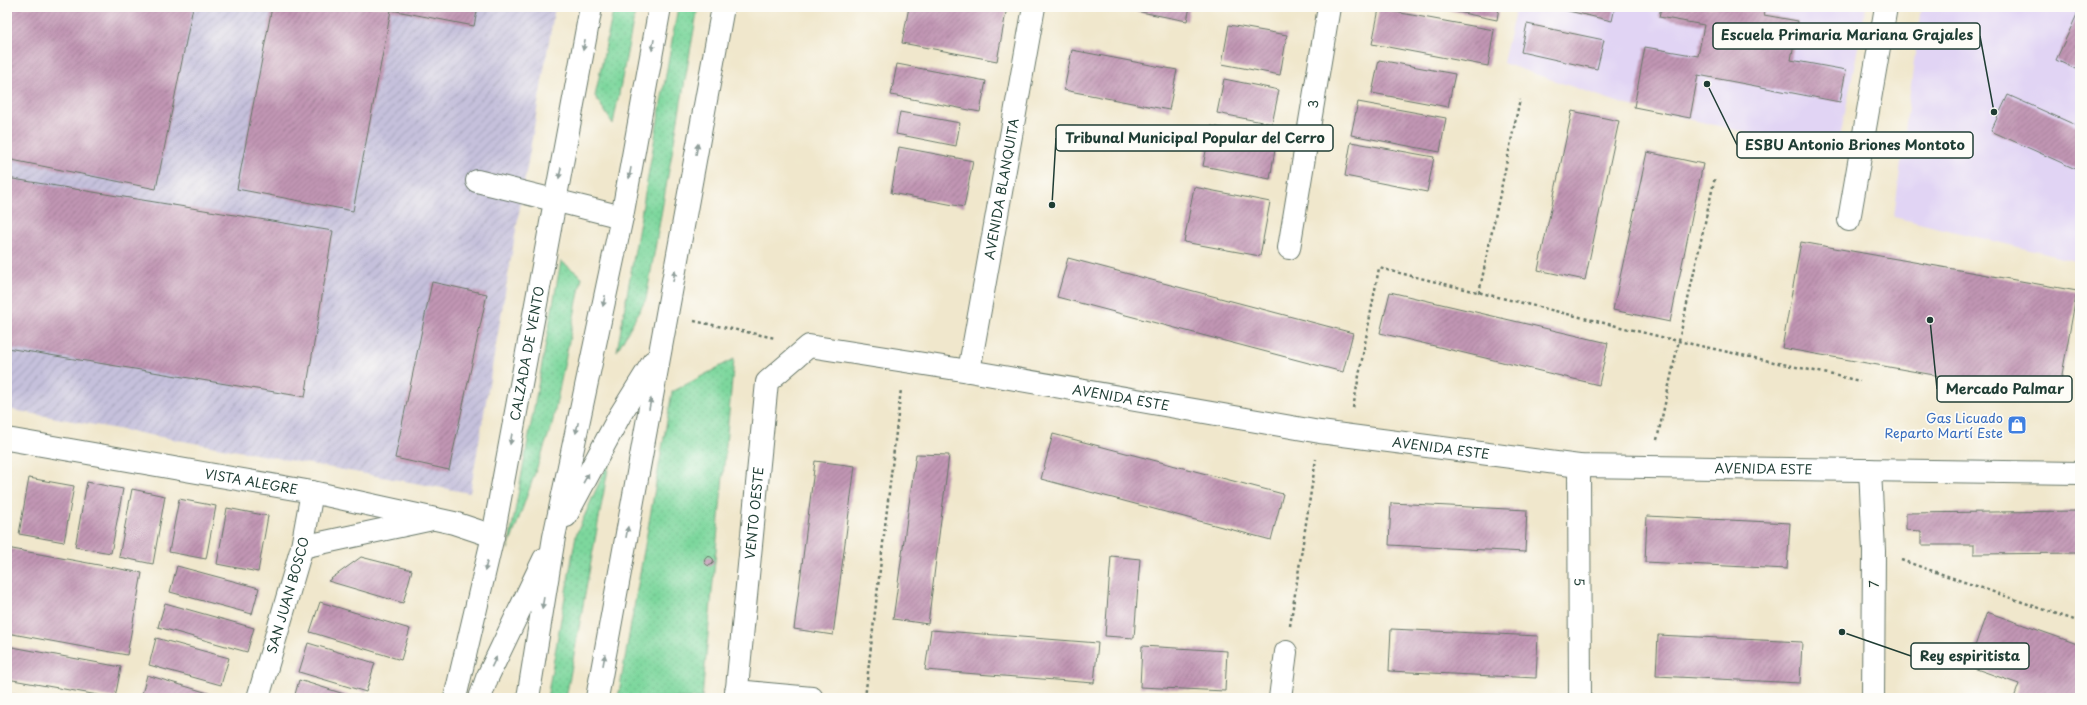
<svg xmlns="http://www.w3.org/2000/svg" width="2087" height="705" font-family="'Playpen Sans',sans-serif">
  <style>
    .built { fill: #e1d4f4 }
    .industrial { fill: url(#industrial-furrows) }
    .grass { fill: url(#grass-dots); stroke: #4e8a68 }
    .building { fill: url(#building-hatch) }
    .lines { fill: none; stroke-linecap: round; stroke-linejoin: round }
    .minor-casing { stroke: #687869; stroke-width: 24 }
    .major-casing { stroke: #687869; stroke-width: 24 }
    .path { stroke: #687869; stroke-width: 2.5; stroke-dasharray: 3 3; stroke-linecap: butt }
    .minor { stroke: #fff; stroke-width: 22 }
    .major { stroke: #fff; stroke-width: 22 }
    .oneway { fill: #8f9e9a }
    .labels { text-anchor: middle; stroke-width: 3.5; stroke-linejoin: round; paint-order: stroke }
    .street-label { font-size: 13px; fill: #1f3d34; stroke: #fdfcf7 }
    .shop-label { font-size: 13px; fill: #366cbe; stroke: #fdfcf7; text-anchor: end }
    .leader { fill: none; stroke: #1f3d34; stroke-width: 1.5 }
    .callout-dot { fill: #1f3d34; stroke: #fdfcf7; stroke-width: 1.5 }
    .callout { fill: #fdfcf7; stroke: #1f3d34; stroke-width: 1.5 }
    .callout-label { font-size: 14px; text-anchor: middle; font-weight: bold; fill: #1f3d34 }
  </style>
  <defs>
    <pattern id="industrial-furrows" width="10" height="10" patternUnits="userSpaceOnUse"><rect width="10" height="10" fill="#c5c0db"/><path d="M-1 1l2-2M0 10L10 0M9 11l2-2" fill="none" stroke="#9f9db2"/></pattern>
    <pattern id="grass-dots" width="8" height="8" patternUnits="userSpaceOnUse"><rect width="8" height="8" fill="#7dd79d"/><path d="M2 2h.1M6 6h.1" fill="none" stroke="#6cb988" stroke-width="1.8" stroke-linecap="round"/></pattern>
    <pattern id="building-hatch" width="6" height="6" patternUnits="userSpaceOnUse"><rect width="6" height="6" fill="#c195b4"/><path d="M-1 1l2-2M0 6l6-6M5 7l2-2" fill="none" stroke="#9c7b93"/></pattern>
  </defs>
  <rect width="100%" height="100%" fill="#fdfcf7"/>
  <filter id="ink" filterUnits="userSpaceOnUse"><feTurbulence type="fractalNoise" baseFrequency=".025" numOctaves="2"/><feDisplacementMap in="SourceGraphic" scale="8" xChannelSelector="R" yChannelSelector="G"/><feConvolveMatrix kernelMatrix="1 2 1 2 8 2 1 2 1" color-interpolation-filters="sRGB"/></filter>
  <filter id="wash" filterUnits="userSpaceOnUse"><feTurbulence type="fractalNoise" baseFrequency=".012" numOctaves="4" result="noise"/><feDisplacementMap in="SourceGraphic" scale="16" xChannelSelector="R" yChannelSelector="G"/><feGaussianBlur stdDeviation="0.9" result="paint"/><feColorMatrix in="noise" values="0 0 0 0 0 0 0 0 0 0 0 0 0 0 0 0 0 1.4 0 .05"/><feComposite in="paint" operator="in"/></filter>
  <g filter="url(#wash)">
    <rect width="100%" height="100%" fill="#f0e7cc"/>
    <!-- built -->
    <path class="built" d="M1516,7H1866L1837,153L1623,104L1503,63Z
      M1921,7H2080V262L1894,217Z"/>
    <!-- industrial -->
    <path class="industrial" d="M7,7H555L470,493L7,409Z"/>
    <!-- grass -->
    <path class="grass" d="M614,7H636L613,124L595,96Z
      M678,7H698L646,299L617,351Z
      M561,261L582,277L552,425L508,549Z
      M734,359L702,698H618L672,392Z
      M610,458L566,698H547L576,535Z"/>
    <g id="blocks">
      <!-- building -->
      <path class="building" d="M7,7H193L156,189L7,159Z
        M272,7H478L474,26L391,10L353,211L237,189Z
        M909,7H1007L997,61L902,43Z
        M1115,7H1190L1187,21Z
        M1433,7H1499L1497,20Z
        M1551,7H1615L1612,21Z
        M1661,7H1766L1764,15L1798,21L1791,60L1846,70L1840,102L1698,75L1690,118L1634,107L1645,47L1698,56L1704,25L1659,17Z
        M2080,8V71L2056,60Z
        M1379,9L1494,30L1488,66L1372,44Z
        M1527,24L1604,40L1597,69L1521,52Z
        M1229,25L1287,35L1280,75L1222,64Z
        M1072,50L1177,70L1169,110L1064,90Z
        M1379,60L1455,74L1448,107L1372,93Z
        M897,64L986,81L980,112L891,95Z
        M1224,79L1279,90L1272,124L1217,113Z
        M2008,95L2080,127V171L1991,131Z
        M1358,102L1446,118L1440,152L1351,135Z
        M1572,111L1619,121L1585,280L1538,270Z
        M900,112L960,123L956,146L896,134Z
        M1211,126L1277,138L1270,179L1203,166Z
        M1351,142L1434,157L1427,192L1345,176Z
        M899,147L973,161L964,207L891,193Z
        M1647,152L1703,164L1670,322L1613,310Z
        M7,178L333,231L305,397L7,348Z
        M1194,187L1270,202L1260,256L1184,242Z
        M1801,242L2077,291L2058,397L1782,348Z
        M1068,258L1353,333L1343,372L1057,297Z
        M432,282L487,294L449,470L395,458Z
        M1390,292L1608,343L1599,385L1380,333Z
        M1053,434L1283,494L1271,540L1041,479Z
        M916,454L949,455L928,624L893,619Z
        M815,461L855,466L833,635L794,629Z
        M29,478L74,486L64,542L19,534Z
        M87,482L123,489L111,553L75,547Z
        M132,489L165,496L153,564L119,557Z
        M179,499L216,506L206,559L169,552Z
        M1391,503L1527,510L1525,552L1389,545Z
        M227,508L268,516L258,572L217,564Z
        M2080,511V553L1974,554V545H1921V531L1906,530V513Z
        M1647,516L1790,523L1787,569L1645,562Z
        M7,548L142,573L127,655L7,633Z
        M1111,556L1140,559L1134,638L1105,636Z
        M704.5 561a4.5 4.5 0 1 1 9 0a4.5 4.5 0 1 1-9 0Z
        M361,557L412,570L403,603L328,581Z
        M177,566L259,588L252,614L170,592Z
        M320,602L410,629L401,660L310,632Z
        M165,603L254,628L247,652L158,627Z
        M1987,612L2080,645L2079,698H2058L2046,694L2045,698H2014L2019,684L1968,666Z
        M1391,629L1538,636L1536,678L1389,671Z
        M931,630L1098,643L1094,683L925,670Z
        M1658,635L1802,642L1800,683L1656,676Z
        M156,638L229,658L221,685L149,665Z
        M308,643L375,663L366,692L299,672Z
        M7,646L121,667L115,698L7,679Z
        M1142,646L1227,651L1225,691L1140,687Z
        M147,675L215,695L214,698H141Z
        M299,680L357,698H294Z
        M7,694L26,697V698H7Z"/>
    </g>
  </g>
  <g filter="url(#ink)">
    <use href="#blocks" fill-opacity="0" stroke="#687869" stroke-width="1"/>
    <g class="lines">
      <defs>
        <g id="minor">
          <path d="M477,181L622,217"/>
          <path d="M1849,220L1886,7"/>
          <path id="s1" d="M1289,248L1329,7"/>
          <path id="s2" d="M969,371L1034,7"/>
          <path id="s3" d="M7,439L312,492L454,523L493,536"/>
          <path id="s4" d="M1579,466L1580,698"/>
          <path d="M1870,470L1874,551L1873,698"/>
          <path d="M302,547L428,520"/>
          <path d="M736,691L812,698"/>
          <path id="s5" d="M258,698L302,547L312,492"/>
          <path id="s6" d="M736,698L767,382L809,346L969,371L1320,432L1579,466L2080,473"/>
          <path d="M1280,698L1286,652"/>
        </g>
        <g id="major">
          <path d="M566,516L620,415L653,362"/>
          <path id="s7" d="M455,698L493,536L591,7"/>
          <path d="M480,698L487,678L544,559"/>
          <path d="M528,698L554,537L622,217L660,7"/>
          <path d="M597,698L723,7"/>
        </g>
      </defs>
      <!-- minor casing -->
      <use href="#minor" class="minor-casing"/>
      <!-- major casing -->
      <use href="#major" class="major-casing"/>
      <!-- path -->
      <path class="path" d="M1479,293L1520,99
        M694,321L775,338
        M1353,408L1379,268L1678,341L1860,381
        M1657,440L1715,177
        M1901,560L2080,622
        M1290,626L1316,459
        M865,698L901,389"/>
      <!-- minor -->
      <use href="#minor" class="minor"/>
      <!-- major -->
      <use href="#major" class="major"/>
    </g>
    <!-- one-way arrows -->
    <defs><path id="oneway-solid" d="M-6-.8H1V-3.2L6.5 0L1 3.2V.8H-6Z"/></defs>
    <g class="oneway">
      <use href="#oneway-solid" transform="translate(584 45) rotate(101)"/>
      <use href="#oneway-solid" transform="translate(653 45) rotate(100)"/>
      <use href="#oneway-solid" transform="translate(697 149) rotate(-80)"/>
      <use href="#oneway-solid" transform="translate(560 173) rotate(101)"/>
      <use href="#oneway-solid" transform="translate(630 173) rotate(100)"/>
      <use href="#oneway-solid" transform="translate(674 276) rotate(-80)"/>
      <use href="#oneway-solid" transform="translate(604 301) rotate(102)"/>
      <use href="#oneway-solid" transform="translate(650 404) rotate(-80)"/>
      <use href="#oneway-solid" transform="translate(577 428) rotate(102)"/>
      <use href="#oneway-solid" transform="translate(511 439) rotate(100)"/>
      <use href="#oneway-solid" transform="translate(586 478) rotate(-61)"/>
      <use href="#oneway-solid" transform="translate(627 532) rotate(-80)"/>
      <use href="#oneway-solid" transform="translate(486 566) rotate(103)"/>
      <use href="#oneway-solid" transform="translate(543 603) rotate(99)"/>
      <use href="#oneway-solid" transform="translate(604 660) rotate(-80)"/>
      <use href="#oneway-solid" transform="translate(494 662) rotate(-64)"/>
    </g>
  </g>
  <!-- icons -->
  <defs>
    <symbol id="shop-square" viewBox="-11 -11 22 22"><rect x="-9" y="-9" width="18" height="18" rx="4" fill="#3f7fe0" stroke="#fdfcf7"/><path d="M-5-2.5h2.3a2.7 3.5 0 0 1 5.4 0H5L5.5 6h-11ZM-1.5-2.5h3a1.5 2.3 0 0 0-3 0Z" fill="#fff"/></symbol>
  </defs>
  <g fill-rule="evenodd">
    <use href="#shop-square" x="2006" y="414" width="22" height="22"/>
  </g>
  <g class="labels">
    <!-- street labels -->
    <g class="street-label">
      <text dy="5" stroke="none"><textPath href="#s1" startOffset="146">3</textPath></text>
      <text dy="5" stroke="none"><textPath href="#s2" startOffset="185">AVENIDA BLANQUITA</textPath></text>
      <text dy="5" stroke="none"><textPath href="#s7" startOffset="352">CALZADA DE VENTO</textPath></text>
      <text dy="5" stroke="none"><textPath href="#s6" startOffset="689">AVENIDA ESTE</textPath></text>
      <text dy="5" stroke="none"><textPath href="#s6" startOffset="1013">AVENIDA ESTE</textPath></text>
      <text dy="5" stroke="none"><textPath href="#s6" startOffset="1337">AVENIDA ESTE</textPath></text>
      <text dy="5" stroke="none"><textPath href="#s3" startOffset="248">VISTA ALEGRE</textPath></text>
      <text dy="5" stroke="none"><textPath href="#s6" startOffset="186">VENTO OESTE</textPath></text>
      <text dy="5" stroke="none"><textPath href="#s4" startOffset="116">5</textPath></text>
      <text transform="translate(1874 584) rotate(-90)" y="5">7</text>
      <text dy="5" stroke="none"><textPath href="#s5" startOffset="107">SAN JUAN BOSCO</textPath></text>
    </g>
    <!-- shop labels -->
    <g class="shop-label">
      <text x="2003" y="423">Gas Licuado<tspan x="2003" dy="15">Reparto Martí Este</tspan></text>
    </g>
  </g>
  <!-- callouts -->
  <path class="leader" d="M1994 112L1980 36M1052 205L1056 138M1707 84L1737 145M1930 320L1937 389M1842 632L1911 656"/>
  <g class="callout-dot">
    <circle cx="1994" cy="112" r="4"/>
    <circle cx="1052" cy="205" r="4"/>
    <circle cx="1707" cy="84" r="4"/>
    <circle cx="1930" cy="320" r="4"/>
    <circle cx="1842" cy="632" r="4"/>
  </g>
  <g class="callout">
    <rect x="1713" y="23" width="267" height="26" rx="4"/>
    <rect x="1056" y="125" width="277" height="26" rx="4"/>
    <rect x="1737" y="132" width="236" height="26" rx="4"/>
    <rect x="1937" y="376" width="135" height="26" rx="4"/>
    <rect x="1911" y="643" width="118" height="26" rx="4"/>
  </g>
  <g class="callout-label">
    <text x="1847" y="40">Escuela Primaria Mariana Grajales</text>
    <text x="1195" y="143">Tribunal Municipal Popular del Cerro</text>
    <text x="1855" y="150">ESBU Antonio Briones Montoto</text>
    <text x="2005" y="394">Mercado Palmar</text>
    <text x="1970" y="661">Rey espiritista</text>
  </g>
  <!-- margin -->
  <rect width="2087" height="705" fill="none" stroke="#fdfcf7" stroke-width="24"/>
</svg>
